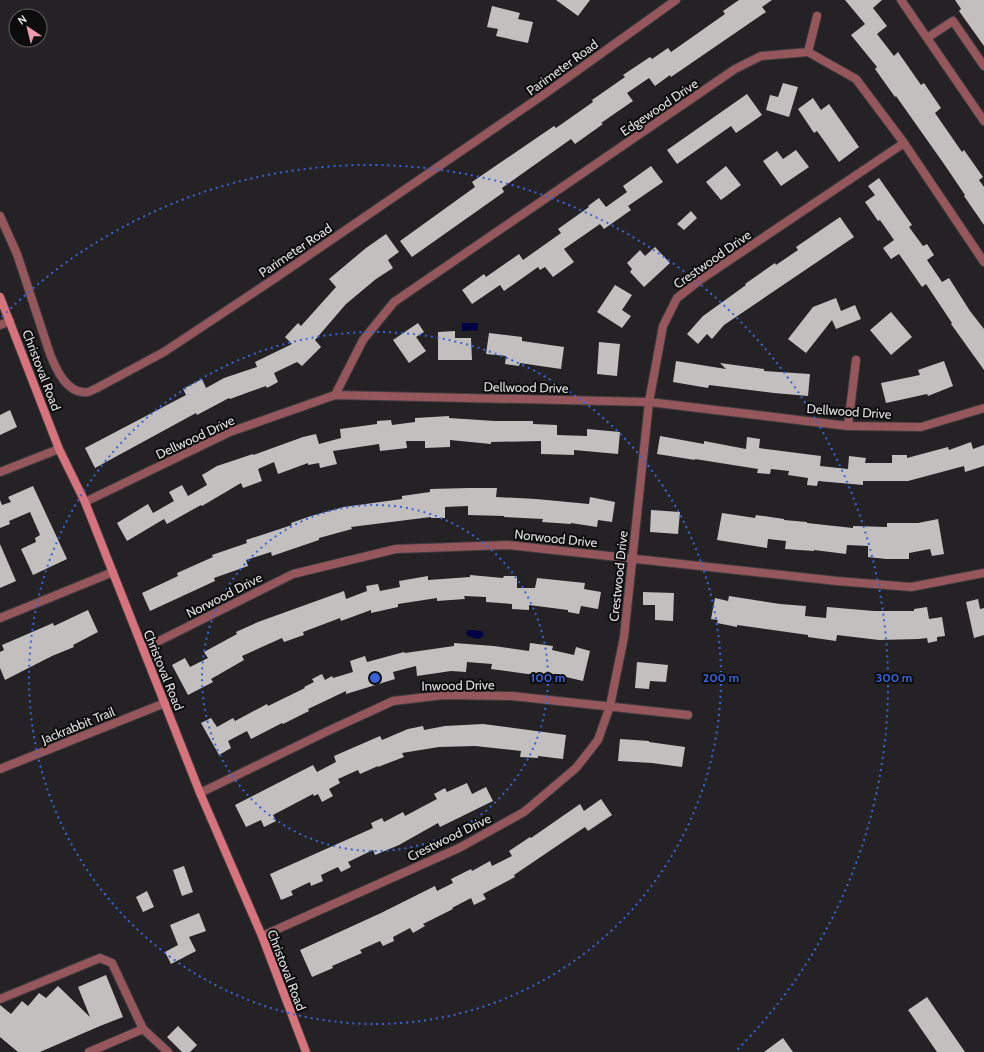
<svg xmlns="http://www.w3.org/2000/svg" width="984" height="1052" font-family="Cabin,sans-serif">
  <style>
    .water { fill: #004 }
    .building { fill: #c3bfbf }
    .lines { fill: none; stroke-linecap: round; stroke-linejoin: round }
    .street-casing { stroke: #3e3c3e; stroke-width: 10 }
    .secondary-casing { stroke: #3e3c3e; stroke-width: 10 }
    .street { stroke: #96575c; stroke-width: 8 }
    .secondary { stroke: #d7737c; stroke-width: 8 }
    .ring { fill: none; stroke: #3a64d9; stroke-width: 2; stroke-dasharray: 2 4 }
    .labels { text-anchor: middle; stroke-width: 4; stroke-linejoin: round; paint-order: stroke }
    .street-label { font-size: 13px; fill: #e0dfe0; stroke: #0c0c0d }
    .centre { fill: #3a64d9; stroke: #0c0c0d; stroke-width: 2 }
    .ring-label { font-size: 12px; text-anchor: middle; font-weight: bold; fill: #3a64d9; stroke: #0c0c0d; stroke-width: 4; stroke-linejoin: round; paint-order: stroke }
  </style>
  <rect width="100%" height="100%" fill="#242224"/>
  <!-- water -->
  <path class="water" d="M462,323H478V330L462,331Z
    M468,630L482,631L484,636L478,639L468,636L466,633Z"/>
  <!-- building -->
  <path class="building" d="M556,0H590L578,16Z
    M739,0H772L762,7L766,12L671,77L670,75L655,86L649,78L627,93L633,101L601,123L603,124L575,144L571,139L502,188L504,192L412,257L400,241L475,187L472,182L554,126L556,128L593,102L592,100L625,77L623,75L650,57L652,59L668,48L671,52L725,14L723,11Z
    M845,0H882L873,8L887,26L877,34L894,56L898,52L921,85L924,83L941,108L935,113L962,152L964,150L983,177L979,180L984,187V225L964,196L965,195L944,164L896,96L895,97L875,69L877,67L851,35L865,24Z
    M955,0H984V46L959,11L961,9Z
    M492,6L520,13L518,19L533,22L528,43L496,36L498,29L487,27Z
    M783,83L798,87L789,117L766,110L770,95L778,97Z
    M747,94L762,115L736,133L731,126L677,164L667,150Z
    M813,98L821,110L829,104L859,147L839,162L817,131L814,133L798,109Z
    M796,150L809,167L781,186L763,161L777,151L783,159Z
    M651,166L663,182L628,206L631,210L604,229L600,224L564,249L574,262L553,277L545,267L540,270L538,267L504,291L500,285L472,304L462,290L484,274L486,277L519,254L523,260L561,233L558,229L589,207L588,206L599,198L606,207L627,192L623,186Z
    M726,166L741,185L721,200L706,182Z
    M879,178L912,225L909,227L923,246L927,244L934,255L927,260L942,282L949,278L970,311L984,329V370L951,324L952,323L926,284L922,287L899,254L891,259L883,248L894,240L880,220L878,221L865,202L875,195L868,186Z
    M691,211L697,218L684,230L677,224Z
    M840,217L854,237L724,325L712,339L707,334L698,344L687,334L703,316L746,285L745,284L775,263L776,265L798,250L796,247Z
    M386,234L399,252L388,260L393,268L376,279L346,304L315,340L321,347L302,366L297,362L274,373L278,382L267,388L266,386L230,399L229,398L197,415L196,413L95,468L85,448L186,395L183,389L202,379L206,388L224,378L257,367L255,362L292,344L285,337L298,323L301,326L336,287L329,279L366,248Z
    M655,247L670,263L644,287L630,272L632,269L627,263L640,250L645,256Z
    M615,285L632,295L622,310L631,316L622,328L597,312Z
    M836,298L841,311L855,305L861,319L836,329L832,320L806,353L788,339L813,307Z
    M891,312L912,337L891,355L870,330Z
    M418,323L424,332L416,337L426,351L409,363L393,340Z
    M455,331V338H471L472,360H438V332Z
    M489,333L522,337V341L564,347L561,369L520,363L519,366L505,364L506,356L486,354Z
    M599,342L620,344L617,376L597,374Z
    M676,361L726,369L720,363L764,369V371L810,374L808,396L774,393L709,385L708,388L673,382Z
    M944,361L953,386L928,396L927,394L886,403L881,383L920,375L918,370Z
    M10,410L17,427L0,435V415Z
    M449,416V418L495,421H533V424L557,425V435L587,436V429L620,432L618,454L574,450V455L541,454V441L491,442V444L450,440V447L425,448V441H406L407,448L380,451L379,444L333,451L337,464L320,468L319,463L308,465V463L278,474L274,462L258,469L262,481L243,488L241,483L202,506L201,505L167,524L164,519L127,541L117,523L148,504L153,513L174,501L169,492L182,485L188,496L207,485L202,475L217,466L253,454V455L303,437L316,434L319,444L341,438L340,429L377,424V421L391,420L392,425L415,422V418Z
    M660,436L704,444V441L746,449L747,437L760,439L759,448L821,456L820,466L848,469L849,456L866,458L865,463H892V455H907V458L948,447L949,450L971,442L973,449L984,445V466L965,472L964,466L908,481H863V485L818,481L817,486L807,485L808,478L788,475L789,471L771,469L770,474L757,473L758,469L695,459V460L657,454Z
    M33,486L67,559L33,575L21,549L36,542L35,538L40,535L30,512L9,521L10,524L0,528V500L2,505L11,502L8,497Z
    M469,488H497L496,497L536,499L589,504L590,497L615,502L612,522L598,520L597,527L571,523V524L542,522L543,519L504,517V516L468,515V506L445,507V518H431V517L351,527L352,529L319,538V540L272,556L271,552L246,560L248,566L214,578L215,581L150,611L142,593L178,576L177,573L213,557L212,555L247,543L246,540L292,525L291,523L311,516L344,507L402,499V496L430,492V489Z
    M651,510L680,512L678,534L650,532Z
    M722,513L755,518L756,515L784,519V520L807,522V523L853,528V526L887,527V523H918L938,519L944,554L932,556L930,549L909,553V559H886L868,557V546L847,545L846,554L814,550V551L785,549L786,541L768,539L767,548L717,540Z
    M0,544L16,581L0,588Z
    M470,575L503,578L504,576H517V588H535L537,578L585,583L584,589L601,592L598,609L581,606L579,614L568,612V610L529,605V610L512,609V604L486,602V597L464,596L465,599L437,601V598L398,604V607L371,613V610L341,621L340,618L303,632L304,635L284,642L282,638L242,656L244,660L211,679L213,682L188,695L172,665L185,658L190,667L208,658L204,652L237,634L236,632L258,622L344,591L346,599L367,591L366,586L378,584L380,591L400,587L399,581L428,576V580L470,577Z
    M643,592L674,593L673,621L655,620V605H643Z
    M729,596L780,604L806,606L805,616L826,618L827,607L874,611H914V609L927,607L929,619L942,617L945,636L937,637V641L928,643L927,638L919,639L879,640L837,635L836,641L808,637V635L737,625V627L717,623L718,620L711,619L715,598L728,601Z
    M978,599L980,609L984,608V635L974,638L966,602Z
    M88,610L98,632L73,645L74,647L52,656L5,680L0,668V652L4,650L2,645L53,623L54,626Z
    M454,643L494,646L529,651L530,643L553,646L552,650L574,655L576,647L590,651L583,681L549,673V677L491,669L492,664L467,662L466,672L451,671L417,676L416,666L393,672L395,679L346,694V691L308,709L309,711L283,724L282,723L251,739L247,731L228,741L231,748L219,755L201,723L211,718L217,727L233,718L235,721L267,704L268,706L305,688L304,687L314,682L312,679L322,674L325,680L332,676L333,678L353,672L350,661L365,656L367,662L404,652L405,653L454,646Z
    M637,662L668,665L666,682L650,681L649,689L635,688Z
    M483,724L566,735L563,759L538,756V758L520,757L521,751L475,746L439,747L402,753L404,757L378,767V766L360,774L358,770L338,779L340,783L329,789L333,796L322,802L318,794L314,796L313,794L273,815L276,821L264,827L261,820L246,827L235,805L313,765L317,772L336,762L334,756L380,736L382,740L408,729L423,726L424,730L445,726Z
    M620,739L649,741V742L685,747L682,767L652,763L618,761Z
    M467,783L472,794L486,787L493,801L440,827L438,823L399,845L375,855L373,850L348,862L351,867L341,872L338,867L321,875L323,881L311,886L310,882L291,891L293,895L281,900L270,874L373,828L371,823L382,818L384,822L403,812L405,816L437,799L434,794L445,788L447,792Z
    M601,799L612,815L588,831L585,827L514,875L515,877L483,894L486,899L474,905L471,898L452,908L453,909L423,924L425,926L413,933L410,928L393,937L394,941L383,946L380,941L360,950L362,953L332,966L333,968L312,977L300,950L381,913L435,886L437,891L453,883L451,879L471,869L472,871L490,861L492,866L512,856L509,851L530,837L531,838L580,804L584,811Z
    M184,866L193,892L182,896L173,870Z
    M147,891L154,907L143,912L136,897Z
    M199,913L206,931L189,937L196,951L171,964L165,952L178,945L170,925Z
    M106,975L123,1017L100,1026L40,1052H18L0,1037V1005L11,1014L22,1001L28,1006L39,993L46,998L58,986L90,1017L78,987Z
    M927,997L965,1052H937L908,1010Z
    M178,1026L197,1045L190,1052H182L167,1037Z
    M783,1038L793,1052H764Z"/>
  <g class="lines">
    <defs>
      <path id="street" d="M901,0L984,121
        M927,38L953,21L984,66
        M808,52L817,16
        M0,216L17,254L50,354C56,369 67,395 88,392C90,392 94,389 97,388L164,352L274,279L546,93L676,0
        M0,325L10,321
        M335,395L363,340L394,302L735,69L761,56L808,52L856,79L904,143L984,262
        M848,426L856,360
        M0,472L59,449
        M85,502L230,432L335,395L649,402L848,426L921,427L984,408
        M0,618L113,572
        M143,649L293,574L396,549L508,545L837,581L911,587L984,573
        M0,769L165,703
        M200,793L330,730L393,701L444,695L512,696L688,715
        M262,936L459,848L524,812L576,768L598,740L610,706L624,637L649,402L663,326L677,298L700,280L904,143
        M0,999L100,958L112,963L143,1029
        M89,1052L143,1029L168,1052"/>
      <path id="secondary" d="M0,297L59,449L85,502L200,793L262,936L306,1052"/>
    </defs>
    <!-- street casing -->
    <use href="#street" class="street-casing"/>
    <!-- secondary casing -->
    <use href="#secondary" class="secondary-casing"/>
    <!-- street -->
    <use href="#street" class="street"/>
    <!-- secondary -->
    <use href="#secondary" class="secondary"/>
  </g>
  <!-- distance rings -->
  <g class="ring">
    <circle cx="375" cy="678" r="173"/>
    <circle cx="375" cy="678" r="346"/>
    <path d="M2 317A519 519 0 1 1 736 1051"/>
  </g>
  <g class="labels">
    <!-- street labels -->
    <g class="street-label">
      <text transform="translate(562 67) rotate(-36)" y="5">Parimeter Road</text>
      <text transform="translate(659 107) rotate(-34)" y="5">Edgewood Drive</text>
      <text transform="translate(295 250) rotate(-34)" y="5">Parimeter Road</text>
      <text transform="translate(712 259) rotate(-35)" y="5">Crestwood Drive</text>
      <text transform="translate(42 370) rotate(69)" y="5">Christoval Road</text>
      <text transform="translate(526 387) rotate(1)" y="5">Dellwood Drive</text>
      <text transform="translate(849 411) rotate(4)" y="5">Dellwood Drive</text>
      <text transform="translate(195 437) rotate(-25)" y="5">Dellwood Drive</text>
      <text transform="translate(556 538) rotate(6)" y="5">Norwood Drive</text>
      <text transform="translate(618 576) rotate(-84)" y="5">Crestwood Drive</text>
      <text transform="translate(224 595) rotate(-27)" y="5">Norwood Drive</text>
      <text transform="translate(164 670) rotate(68)" y="5">Christoval Road</text>
      <text transform="translate(458 685) rotate(-1)" y="5">Inwood Drive</text>
      <text transform="translate(78 725) rotate(-22)" y="5">Jackrabbit Trail</text>
      <text transform="translate(449 837) rotate(-26)" y="5">Crestwood Drive</text>
      <text transform="translate(287 970) rotate(69)" y="5">Christoval Road</text>
    </g>
  </g>
  <circle cx="375" cy="678" r="6" class="centre"/>
  <g class="ring-label">
    <text x="548" y="682">100 m</text>
    <text x="721" y="682">200 m</text>
    <text x="894" y="682">300 m</text>
  </g>
  <!-- north arrow -->
  <g transform="translate(28 28) rotate(325)"><circle r="19" fill="#0c0c0d" stroke="#616061"/>
  <path d="M0-3L7 15L0 10L-7 15Z" fill="#f29aad"/>
  <text y="-6" font-size="11" font-weight="bold" text-anchor="middle" fill="#e0dfe0">N</text>
  </g>
</svg>
